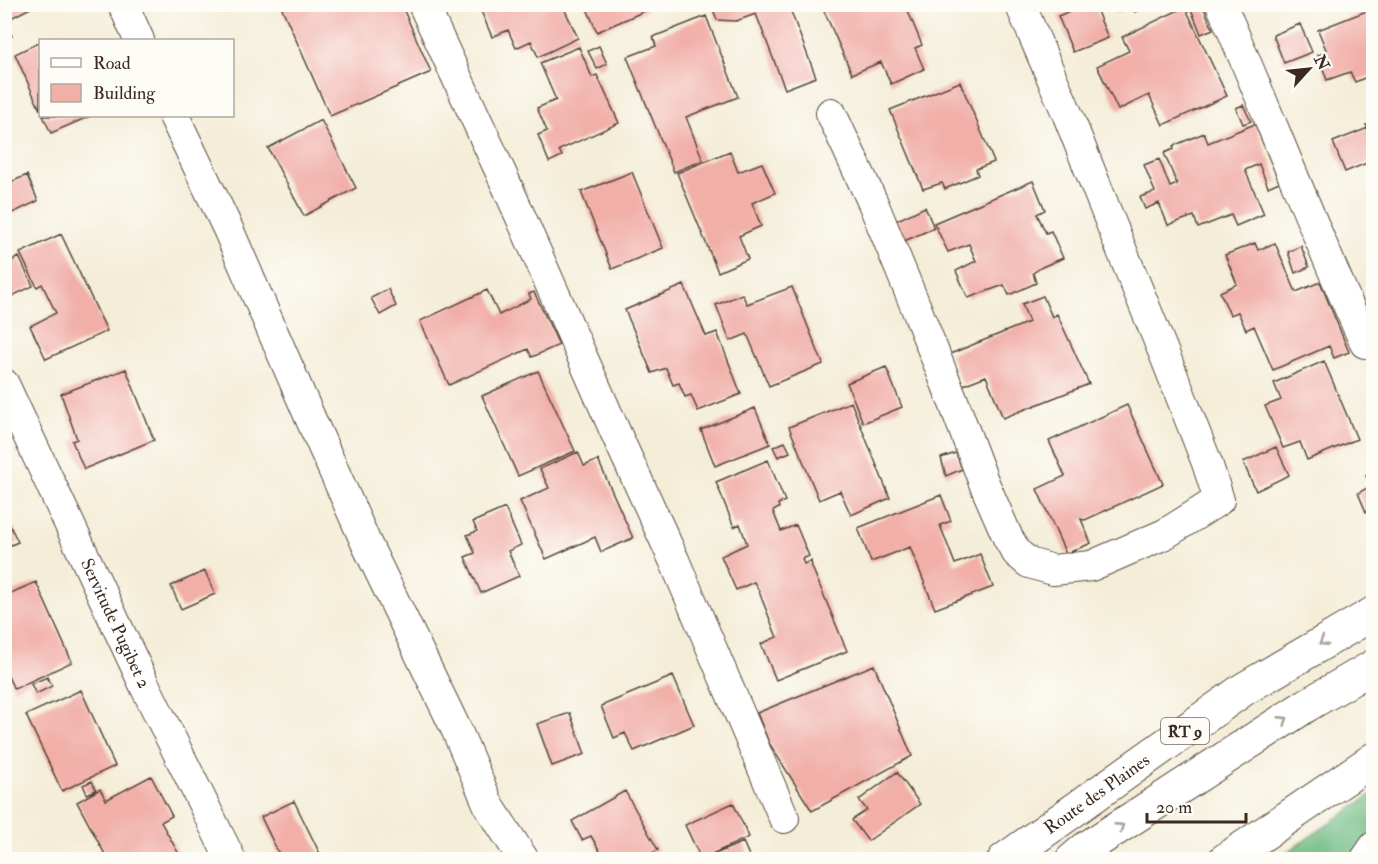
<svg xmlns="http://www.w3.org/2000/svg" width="1378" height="864" font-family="'IM FELL Double Pica',serif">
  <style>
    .forest { fill: #71bc84; stroke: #567351; stroke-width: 1.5 }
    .building { fill: #f1afa8 }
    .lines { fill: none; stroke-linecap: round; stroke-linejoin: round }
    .minor-casing { stroke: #57473a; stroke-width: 32 }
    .secondary-casing { stroke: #57473a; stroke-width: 35 }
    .trunk-casing { stroke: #57473a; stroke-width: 35 }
    .minor { stroke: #fff; stroke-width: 30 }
    .secondary { stroke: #fff; stroke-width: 33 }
    .trunk { stroke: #fff; stroke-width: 33 }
    .oneway { stroke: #a79f9a }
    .labels { text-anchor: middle; stroke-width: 5; stroke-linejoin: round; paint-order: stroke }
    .shield { fill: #fdfcf7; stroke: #75695f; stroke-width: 1.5 }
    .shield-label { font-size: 16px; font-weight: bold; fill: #3b2a1e }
    .street-label { font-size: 18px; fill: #3b2a1e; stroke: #fdfcf7 }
  </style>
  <rect width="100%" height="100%" fill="#fdfcf7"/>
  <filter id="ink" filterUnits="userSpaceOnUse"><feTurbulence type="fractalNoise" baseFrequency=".0167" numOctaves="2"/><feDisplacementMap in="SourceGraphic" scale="12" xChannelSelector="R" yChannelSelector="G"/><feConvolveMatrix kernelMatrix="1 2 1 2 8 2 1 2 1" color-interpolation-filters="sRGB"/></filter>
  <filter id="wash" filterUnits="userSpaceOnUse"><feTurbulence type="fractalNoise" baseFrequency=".008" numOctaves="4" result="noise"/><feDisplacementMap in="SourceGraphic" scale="24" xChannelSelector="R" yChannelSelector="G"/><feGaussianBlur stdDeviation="1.35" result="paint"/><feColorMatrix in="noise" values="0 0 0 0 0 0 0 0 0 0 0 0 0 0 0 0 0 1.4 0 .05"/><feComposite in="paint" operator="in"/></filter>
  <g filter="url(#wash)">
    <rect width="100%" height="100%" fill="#f4edd8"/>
    <!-- forest -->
    <path class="forest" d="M1373,794V859H1277Z"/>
    <g id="blocks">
      <!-- building -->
      <path class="building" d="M4,4H38L5,21L12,36L4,39Z
        M280,4H401L431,72L330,116Z
        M478,4H546L547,6L550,4H562L578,38L538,57L531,41L516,48L508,30L492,37Z
        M585,4H645L647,10L597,32Z
        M711,4H788L816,77L785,89L756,14L736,21L717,20Z
        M821,4H905L922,45L915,48L924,69L891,84L881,62L852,74Z
        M1087,4H1094L1108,38L1073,52L1058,16Z
        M1113,4H1151L1135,12L1133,5L1117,12Z
        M1189,4H1202L1213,29L1201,34Z
        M1185,7L1227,96L1163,125L1149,95L1118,110L1097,66L1129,51L1122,37Z
        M1374,8V74L1355,82L1350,72L1327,80L1318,55L1327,52L1318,30Z
        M706,16L738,97L686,117L703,160L674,172L627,57L656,46L653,37Z
        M1300,24L1312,52L1284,63L1273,35Z
        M40,42V110L15,54Z
        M599,46L607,64L597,69L588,51Z
        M579,47L592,77L597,75L619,123L559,150L562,156L549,162L538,135L547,131L537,108L556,100L540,63Z
        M960,82L994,162L976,169L978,175L945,189L942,183L923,189L890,110Z
        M1243,105L1251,121L1243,124L1236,108Z
        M43,116H90L51,133Z
        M321,120L356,188L304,216L268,148Z
        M1374,123V160L1345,172L1333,142L1368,128L1366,125Z
        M1255,124L1279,182L1268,187L1259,164L1245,170L1264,214L1236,226L1231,215L1198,228L1194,216L1168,225L1159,203L1145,209L1140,197L1155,192L1144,165L1159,159L1170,187L1177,184L1164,153L1174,149L1173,146L1204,133L1208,143Z
        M730,151L738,172L762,163L775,193L752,203L761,226L739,236L748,259L718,272L677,173Z
        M632,172L663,248L612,269L581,192Z
        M27,175L38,201L4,217V185Z
        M1033,181L1045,210L1037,214L1046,233L1051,231L1063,258L1042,267L1033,273L1036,283L1009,295L1004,285L968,298L956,271L976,261L969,244L948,252L934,223Z
        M925,207L934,228L902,242L893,222Z
        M61,234L107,331L46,359L30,326L56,313L42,284L37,287L20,253Z
        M1255,243L1258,250L1275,243L1296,292L1320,282L1349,352L1334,358L1329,346L1273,370L1254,326L1246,330L1238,312L1230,315L1220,292L1237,284L1225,255Z
        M1301,246L1309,267L1295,273L1288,252Z
        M19,257L33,286L8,298L4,290V264Z
        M684,285L706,336L717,332L741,394L698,411L691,395L685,397L679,383L673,385L666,368L652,373L625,310Z
        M792,287L823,364L769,386L747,334L730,341L716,305L742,294L747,304Z
        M388,289L396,306L380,315L371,298Z
        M487,290L499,315L531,299L529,294L534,292L559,345L532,357L528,349L449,385L420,321Z
        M1043,296L1052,317L1057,314L1089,384L1003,418L986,376L963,385L950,354L1029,322L1022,304Z
        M1324,361L1357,439L1307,460L1300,442L1283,448L1265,406L1281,400L1274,383Z
        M886,367L902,407L863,423L847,383Z
        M126,369L154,440L84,469L72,441L77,439L61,394Z
        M538,371L575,451L518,476L482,396Z
        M851,402L890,498L851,515L840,491L819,500L789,427Z
        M1127,405L1163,484L1085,520L1081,519L1091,543L1066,554L1037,489L1065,476L1049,441Z
        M755,408L770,444L715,466L701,430Z
        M785,442L790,452L778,457L773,447Z
        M1276,447L1289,475L1256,491L1243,462Z
        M578,452L584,466L598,460L633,538L601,552L595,537L546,559L520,501L549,488L540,469Z
        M956,453L962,469L946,476L941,458Z
        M768,460L785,501L778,504L779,508L773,511L781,531L796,525L809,556L802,559L804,564L811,561L812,567L847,651L776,680L761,644L777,637L776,635L758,589L754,582L736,590L721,556L747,544L740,524L734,527L716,482Z
        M1374,473V509L1366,512L1358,493L1371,486L1366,476Z
        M941,495L951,521L940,525L955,564L980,554L993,587L935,609L910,547L871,562L858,528Z
        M505,508L521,545L508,551L519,576L481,593L465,557L475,553L467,535L477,531L473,522Z
        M4,513L18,542L4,548Z
        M205,571L215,594L181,609L171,586Z
        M36,582L72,662L14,689L4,668V596Z
        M874,665L912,756L812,811L769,743L757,713Z
        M673,676L694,725L634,751L625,733L614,738L601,706Z
        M47,677L52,686L36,694L31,684Z
        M81,690L115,766L62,791L26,715Z
        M570,713L585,754L552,766L537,724Z
        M897,772L920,804L868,841L852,820L867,810L859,800Z
        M151,776L172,816L161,822L180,856L174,860H108L77,802L100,789L106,800Z
        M92,781L96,790L87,794L83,785Z
        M625,791L658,850L640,860H605L591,836L582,840L572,821Z
        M294,801L323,860H282L261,817Z
        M733,803L749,837L701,859L685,825Z
        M743,842L751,860H709L708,857Z"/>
    </g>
  </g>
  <g filter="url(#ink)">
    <use href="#blocks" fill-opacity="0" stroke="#57473a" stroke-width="1.5"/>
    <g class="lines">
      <defs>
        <g id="minor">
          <path d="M123,4L139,40"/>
          <path d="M423,4L507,186L618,438L674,560L784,818"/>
          <path d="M1221,4C1270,117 1314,231 1365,343"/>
          <path d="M831,113L873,203L915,305L952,398L984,483L1008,538L1017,553L1029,563L1053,570L1091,566L1165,534L1219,500L1207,463L1167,361L1120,246L1067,113L1020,4"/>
          <path d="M174,116L228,229L312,422L367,545L457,731L489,806L524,860"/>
          <path id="s1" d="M4,384L144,684L231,860"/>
          <path d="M1365,860L1374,847"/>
        </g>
        <path id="secondary" d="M1225,860L1374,759"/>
        <g id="trunk">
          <path id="s2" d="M1004,860L1244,689L1374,613"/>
          <path d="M1072,860L1085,849L1307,705L1374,666"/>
        </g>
      </defs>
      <!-- minor casing -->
      <use href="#minor" class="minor-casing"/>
      <!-- secondary casing -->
      <use href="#secondary" class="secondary-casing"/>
      <!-- trunk casing -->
      <use href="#trunk" class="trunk-casing"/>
      <!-- minor -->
      <use href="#minor" class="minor"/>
      <!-- secondary -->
      <use href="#secondary" class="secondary"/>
      <!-- trunk -->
      <use href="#trunk" class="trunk"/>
    </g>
    <!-- one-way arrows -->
    <defs><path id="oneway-chevron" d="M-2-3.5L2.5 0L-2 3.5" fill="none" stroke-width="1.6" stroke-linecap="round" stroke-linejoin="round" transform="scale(1.5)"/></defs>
    <g class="oneway">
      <use href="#oneway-chevron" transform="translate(1323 642) rotate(149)"/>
      <use href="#oneway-chevron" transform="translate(1284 720) rotate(-33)"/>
      <use href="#oneway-chevron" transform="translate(1120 827) rotate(-33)"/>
    </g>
  </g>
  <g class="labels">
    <!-- shield labels -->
    <rect class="shield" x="1161" y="718" width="48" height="26" rx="4.5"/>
    <g class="shield-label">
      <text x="1185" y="737">RT 9</text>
    </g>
    <!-- street labels -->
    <g class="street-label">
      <text dy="6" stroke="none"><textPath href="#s1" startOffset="264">Servitude Pugibet 2</textPath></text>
      <text dy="6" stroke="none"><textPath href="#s2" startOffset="114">Route des Plaines</textPath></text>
    </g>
  </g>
  <!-- margin -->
  <rect width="1378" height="864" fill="none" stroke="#fdfcf7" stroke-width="24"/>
  <!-- legend -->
  <rect x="39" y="39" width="195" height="78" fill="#fdfcf7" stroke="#afa8a0" stroke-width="1.5"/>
  <rect x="51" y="58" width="30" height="9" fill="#ffffff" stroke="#afa8a0" stroke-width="1.5"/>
  <text x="93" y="69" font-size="18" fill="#3b2a1e">Road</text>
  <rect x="51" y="84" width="30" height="18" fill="#f1afa8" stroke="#afa8a0" stroke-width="1.5"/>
  <text x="93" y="99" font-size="18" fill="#3b2a1e">Building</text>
  <!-- north arrow -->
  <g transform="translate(1309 69) rotate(63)" stroke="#fdfcf7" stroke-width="4.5" paint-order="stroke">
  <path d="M0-4.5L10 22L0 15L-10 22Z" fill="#3b2a1e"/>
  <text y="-9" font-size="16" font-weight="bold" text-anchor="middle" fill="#3b2a1e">N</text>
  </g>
  <!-- scale -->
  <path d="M1147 813v9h99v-9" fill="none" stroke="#3b2a1e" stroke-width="3"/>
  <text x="1156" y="813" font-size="18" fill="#3b2a1e" stroke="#fdfcf7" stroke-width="4.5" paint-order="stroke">20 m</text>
</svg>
